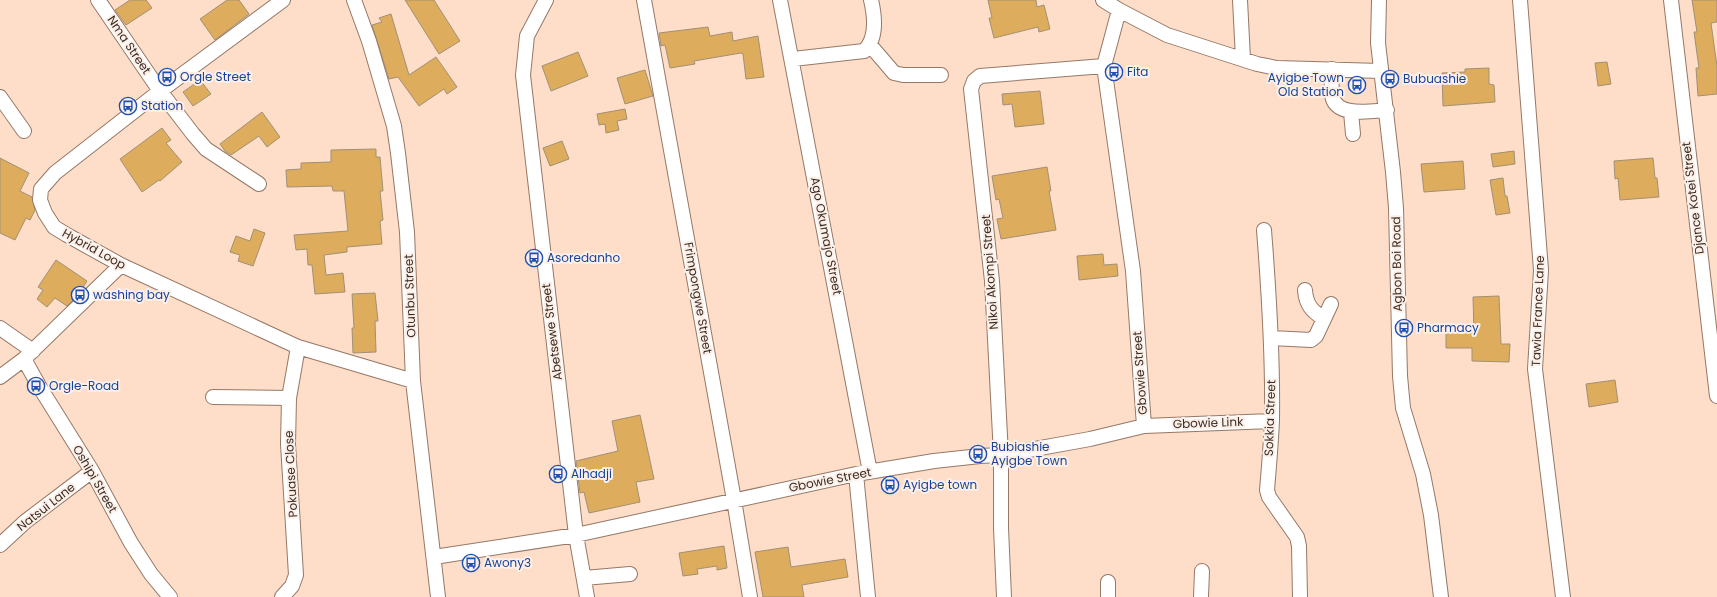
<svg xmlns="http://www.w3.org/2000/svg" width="1717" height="597" font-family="Poppins,sans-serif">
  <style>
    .building { fill: #ddac5d; stroke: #a29074 }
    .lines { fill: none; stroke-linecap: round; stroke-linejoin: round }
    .minor-casing { stroke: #957866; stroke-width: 16 }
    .minor { stroke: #fff; stroke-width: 14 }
    .labels { text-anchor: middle; stroke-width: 4; stroke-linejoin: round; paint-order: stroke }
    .street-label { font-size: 12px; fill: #382c24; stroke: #fcefe7 }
    .transit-label { font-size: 12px; fill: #164399; stroke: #fcefe7; text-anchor: start }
  </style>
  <rect width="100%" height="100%" fill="#fedec9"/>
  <!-- building -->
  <path class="building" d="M130,0H146L152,8L126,25L115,10Z
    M227,0H239L249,14L215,40L200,19Z
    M405,0H434L460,41L439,54Z
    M988,0H1036L1037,7L1044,5L1050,29L1039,32L1038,27L994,38L989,18H992Z
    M1692,0H1717V22L1711,23L1717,66V94L1698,96L1696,68H1699L1694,32H1697Z
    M391,14L409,75L436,57L457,87L447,94L444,89L419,106L398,77L389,79L372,25L382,22L379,18Z
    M708,27L710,36L732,32L733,41L758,36L764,77L746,79L743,54L741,53L694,61L695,64L670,68L665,45L661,46L659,33Z
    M578,52L588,76L551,91L542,66Z
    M1607,62L1611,84L1598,86L1595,63Z
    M1489,68V84L1494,85L1495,102L1443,106L1442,73L1465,72V69Z
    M645,70L653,96L625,104L617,78Z
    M200,80L211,94L193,106L183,92Z
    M1040,91L1044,124L1015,127L1012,104L1003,105L1002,94Z
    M625,109L627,119L617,121L619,130L606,133L605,124L599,125L597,114Z
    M262,112L280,137L267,147L259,136L231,155L225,151L220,144Z
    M162,128L171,140L166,143L182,162L160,181L159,180L142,192L120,159Z
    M562,141L569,159L550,166L543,148Z
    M376,149V157H380L383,191H380L383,220L380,221L382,244L347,247V252L324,255L326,275L343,273L345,292L315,294L312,265H308L307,249L296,250L294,235L348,231L344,191H333L332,186L287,187L286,170L301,169V163L331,162V150Z
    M1514,151L1515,164L1493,167L1491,154Z
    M0,158L29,173L20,191L32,197L35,210L30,220L26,218L15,240L0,233Z
    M1653,158L1655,178H1657L1659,197L1620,200L1618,178L1615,179L1614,161Z
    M1463,161L1465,189L1424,192L1421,164Z
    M1047,167L1051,191H1049L1056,230L1001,239L997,219L1003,218L999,199L996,200L992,176Z
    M1503,178L1505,196H1507L1510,213L1496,215L1490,180Z
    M254,229L265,233L253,266L238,261L240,255L230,252L236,236L250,241Z
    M1103,254L1104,265L1117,264L1118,276L1079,280L1077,256Z
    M56,260L87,281L78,295L67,306L55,298L47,307L37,299L43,290L38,287Z
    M375,293L378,321H375L376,352L353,353L352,328H354L352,294Z
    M1499,296L1501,344H1510L1509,362L1472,361V348H1446V331H1474L1473,297Z
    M1615,380L1618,402L1589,407L1586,384Z
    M640,415L654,479L636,482L640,502L589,513L584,492L580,493L576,461L618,451L612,421Z
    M724,546L727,568L717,570V566L697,569L698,574L683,576L679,553Z
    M788,547L791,567L845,559L848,577L802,585L804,597H763L755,552Z"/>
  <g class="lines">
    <defs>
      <path id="minor" d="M98,0L160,91L193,134L206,149L259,184
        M283,0L160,91L55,173L41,189L40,200L45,213L54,227L67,235L121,265L298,347L413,381
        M354,0L369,41L394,126L398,153L407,232L413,381L438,597
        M546,0L527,36L523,75L576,535L587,597
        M644,0L734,500L750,597
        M780,0L870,472
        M1103,0L1119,10L1167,35L1257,64L1277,68L1381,71
        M1240,0L1243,59
        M1379,0L1378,43L1393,172L1396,208L1400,376L1403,408L1423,474L1431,515L1441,597
        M1520,0L1541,270L1535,369L1563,597
        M1671,0L1717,396
        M870,45L894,73L903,75H941
        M793,59L864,51C877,39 875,17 871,0
        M1332,69C1332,78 1331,87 1332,95C1335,118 1371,111 1387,110
        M0,97L24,131
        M1351,112L1353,134
        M1264,230C1269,293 1273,356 1272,420C1271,443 1269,467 1267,490L1269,497L1297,537L1299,546L1300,597
        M1305,290C1306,305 1312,311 1324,319
        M0,328L33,351
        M1271,338L1311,340L1316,336L1331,304
        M24,359L39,386L92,471L131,543L151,574L170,597
        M0,377L24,359L121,265
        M213,397L289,398
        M1144,426L1272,421
        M856,474L868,597
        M0,545L26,521L92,471
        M434,557L576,535L856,474L934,461L980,456L1001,455L1090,439L1144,426L1133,271L1104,66L1119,10
        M584,578L630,574
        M282,597L292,586L296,575L288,444L289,398L298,347
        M1004,597L1001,528V455L992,281L971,89L974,81L980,76L1104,66
        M1108,597V582
        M1201,597L1202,571"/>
    </defs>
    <!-- minor casing -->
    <use href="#minor" class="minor-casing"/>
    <!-- minor -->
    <use href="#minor" class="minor"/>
  </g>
  <!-- icons -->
  <defs>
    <symbol id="bus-ring" viewBox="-11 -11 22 22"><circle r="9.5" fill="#fcefe7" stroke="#1a4fb4" stroke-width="1.5"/><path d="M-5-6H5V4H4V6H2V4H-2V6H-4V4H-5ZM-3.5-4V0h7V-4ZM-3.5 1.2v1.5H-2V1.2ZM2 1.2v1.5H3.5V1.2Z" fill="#1a4fb4"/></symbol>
  </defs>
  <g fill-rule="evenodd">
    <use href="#bus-ring" x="1104" y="62" width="20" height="20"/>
    <use href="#bus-ring" x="157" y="67" width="20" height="20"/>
    <use href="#bus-ring" x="1380" y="69" width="20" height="20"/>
    <use href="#bus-ring" x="1347" y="75" width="20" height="20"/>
    <use href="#bus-ring" x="118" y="96" width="20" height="20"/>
    <use href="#bus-ring" x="524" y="248" width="20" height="20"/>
    <use href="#bus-ring" x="70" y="285" width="20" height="20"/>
    <use href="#bus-ring" x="1394" y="318" width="20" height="20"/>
    <use href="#bus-ring" x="26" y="376" width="20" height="20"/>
    <use href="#bus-ring" x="968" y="444" width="20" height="20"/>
    <use href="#bus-ring" x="548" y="464" width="20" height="20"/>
    <use href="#bus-ring" x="880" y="475" width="20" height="20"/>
    <use href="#bus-ring" x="461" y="553" width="20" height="20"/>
  </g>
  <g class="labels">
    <!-- street labels -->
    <g class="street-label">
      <text transform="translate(129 45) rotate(56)" y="4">Nma Street</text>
      <text transform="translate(1693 198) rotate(-97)" y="4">Djance Kotei Street</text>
      <text transform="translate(826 236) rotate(79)" y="4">Ago Okumajo Street</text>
      <text transform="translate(94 249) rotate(29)" y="4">Hybrid Loop</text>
      <text transform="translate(1397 264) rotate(-91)" y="4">Agbon Boi Road</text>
      <text transform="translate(990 272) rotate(-94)" y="4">Nikoi Akompi Street</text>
      <text transform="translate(410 296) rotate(-92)" y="4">Otunbu Street</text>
      <text transform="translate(698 298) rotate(80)" y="4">Frimpongwe Street</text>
      <text transform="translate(1538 311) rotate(-88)" y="4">Tawia France Lane</text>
      <text transform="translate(552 332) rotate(-97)" y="4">Abetsewe Street</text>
      <text transform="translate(1140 373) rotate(-94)" y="4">Gbowie Street</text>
      <text transform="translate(1270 418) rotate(-88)" y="4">Sokkia Street</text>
      <text transform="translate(1208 423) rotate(-2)" y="4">Gbowie Link</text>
      <text transform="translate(291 474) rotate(-93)" y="4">Pokuase Close</text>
      <text transform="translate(95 479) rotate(60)" y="4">Oshipi Street</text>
      <text transform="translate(830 480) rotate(-11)" y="4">Gbowie Street</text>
      <text transform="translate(46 507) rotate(-38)" y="4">Natsui Lane</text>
    </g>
    <!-- transit labels -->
    <g class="transit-label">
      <text x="1127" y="76">Fita</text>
      <text x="180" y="81">Orgle Street</text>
      <text x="1344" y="82" text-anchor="end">Ayigbe Town<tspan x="1344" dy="14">Old Station</tspan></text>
      <text x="1403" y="83">Bubuashie</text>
      <text x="141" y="110">Station</text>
      <text x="547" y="262">Asoredanho</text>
      <text x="93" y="299">washing bay</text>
      <text x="1417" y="332">Pharmacy</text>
      <text x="49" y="390">Orgle-Road</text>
      <text x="991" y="451">Bubiashie<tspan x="991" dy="14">Ayigbe Town</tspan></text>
      <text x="571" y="478">Alhadji</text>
      <text x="903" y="489">Ayigbe town</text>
      <text x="484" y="567">Awony3</text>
    </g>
  </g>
</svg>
